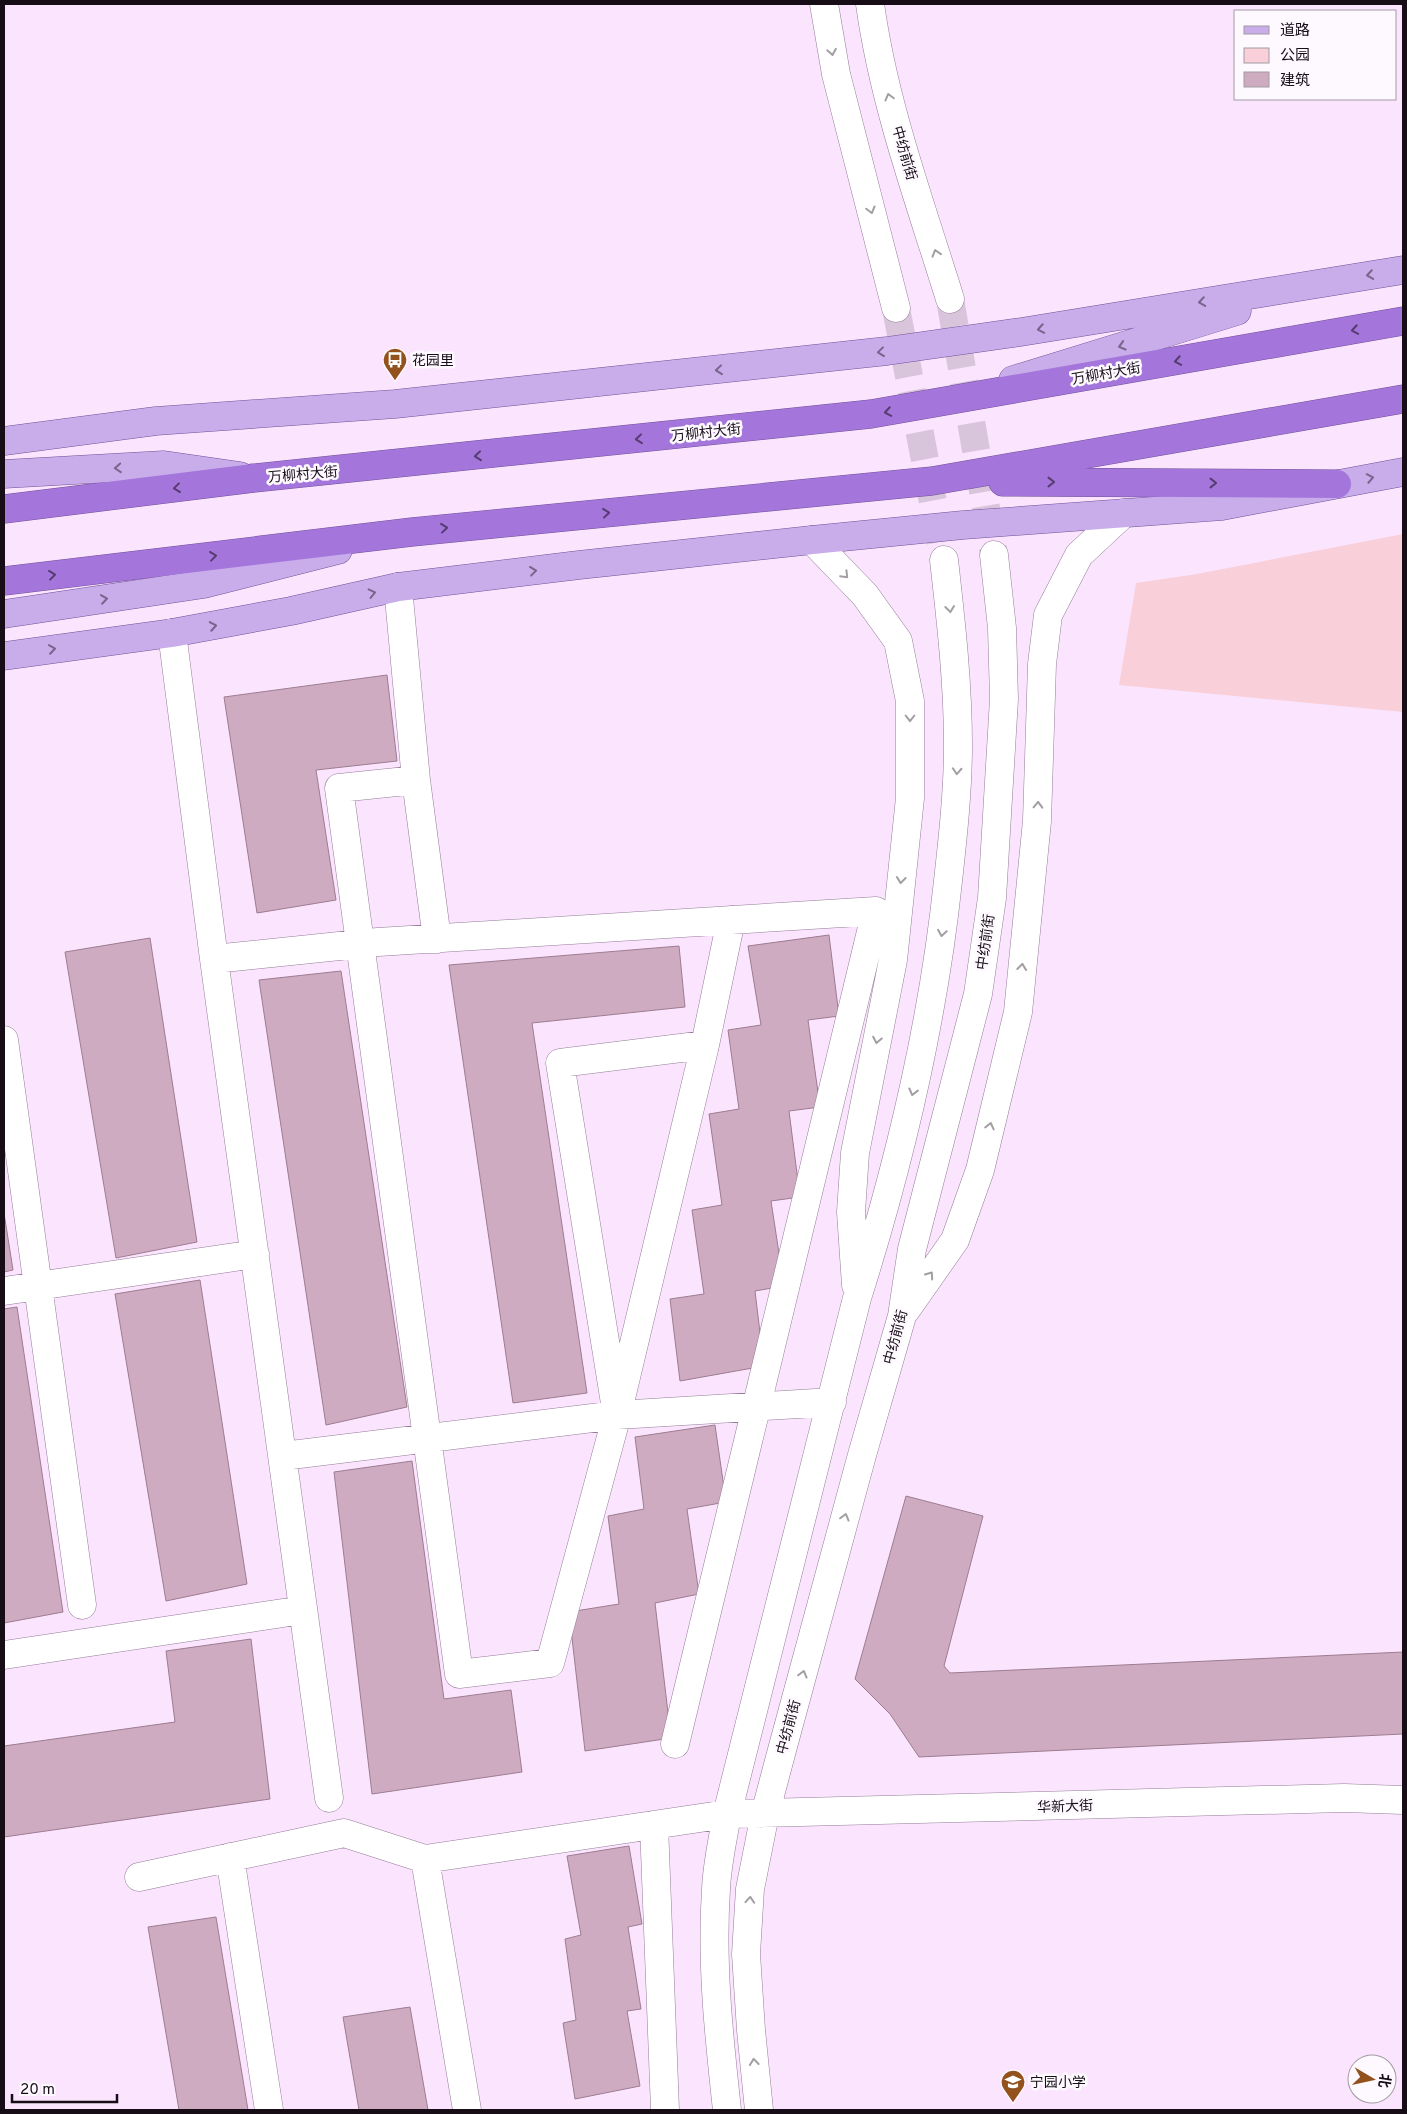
<svg xmlns="http://www.w3.org/2000/svg" width="1407" height="2114" font-family="Overpass,'Noto Sans SC',sans-serif">
  <style>
    .green { fill: #f9cfda }
    .building { fill: #ceabc1; stroke: #9d7c91 }
    .lines { fill: none; stroke-linecap: round; stroke-linejoin: round }
    .minor-tunnel { stroke: #d9c5db; stroke-width: 28; stroke-dasharray: 28 14; stroke-linecap: butt }
    .minor-casing { stroke: #947c97; stroke-width: 29 }
    .major-casing { stroke: #725197; stroke-width: 29 }
    .highway-casing { stroke: #725197; stroke-width: 29 }
    .minor { stroke: #fff; stroke-width: 28 }
    .major { stroke: #c8adea; stroke-width: 28 }
    .highway { stroke: #a476dc; stroke-width: 28 }
    .oneway { stroke: #a29ea2 }
    .oneway2 { stroke: #78658b }
    .oneway3 { stroke: #563c70 }
    .labels { text-anchor: middle; stroke-width: 5; stroke-linejoin: round; paint-order: stroke }
    .street-label { font-size: 14px; fill: #160d17; stroke: #fef9ff }
    .poi-label { font-size: 14px; fill: #160d17; stroke: #fef9ff; text-anchor: start }
  </style>
  <rect width="100%" height="100%" fill="#fbe5fe"/>
  <!-- green -->
  <path class="green" d="M1403,534V712L1119,685L1136,583L1197,574Z"/>
  <!-- building -->
  <path class="building" d="M387,675L397,761L316,770L336,900L257,913L224,697Z
    M829,935L839,1016L808,1020L820,1107L789,1111L800,1197L771,1201L784,1286L755,1291L764,1366L680,1381L670,1299L704,1294L692,1210L722,1205L709,1114L739,1109L728,1030L761,1025L748,946Z
    M150,938L197,1242L116,1258L65,952Z
    M679,946L685,1007L532,1023L587,1393L513,1403L449,965Z
    M341,971L407,1407L326,1425L259,980Z
    M4,1213L13,1270L4,1272Z
    M200,1280L247,1584L166,1601L115,1294Z
    M17,1307L63,1612L4,1623V1309Z
    M715,1425L726,1502L687,1509L699,1594L655,1603L671,1738L585,1751L569,1612L619,1604L608,1516L644,1509L635,1437Z
    M412,1461L444,1699L511,1690L522,1772L372,1794L334,1472Z
    M906,1496L983,1516L944,1666L950,1673L1403,1652V1734L919,1757L890,1714L855,1679Z
    M251,1639L270,1799L4,1837V1746L175,1722L166,1651Z
    M629,1846L642,1924L628,1927L641,2009L627,2011L640,2086L575,2099L563,2023L576,2020L565,1939L581,1935L567,1856Z
    M216,1917L248,2110H179L148,1927Z
    M410,2007L428,2110H359L343,2017Z"/>
  <g class="lines">
    <!-- minor-tunnel -->
    <path class="minor-tunnel" d="M950,299L994,555
      M896,308L944,560"/>
    <defs>
      <path id="minor" d="M824,4L836,74L896,308
        M870,4C884,105 920,202 950,299
        M812,540L865,595L898,641L910,701V798L893,960L855,1153L851,1212L856,1285
        M398,587L416,780L437,939
        M172,633L214,959L329,1798
        M416,780L339,788L459,1674L550,1663L617,1415L705,1045L731,920
        M214,959L378,942L876,911L675,1744
        M4,1040L82,1605
        M4,1291L255,1254
        M906,1310L955,1240L980,1170L1018,1012L1037,821L1042,664L1048,615L1079,555L1124,513
        M615,1403L560,1063L705,1045
        M283,1456L617,1415L832,1402
        M4,1655L303,1610
        M654,1825L665,2110
        M230,1857L269,2110
        M425,1859L467,2110
        M139,1877L344,1833L425,1859L727,1814L1344,1798L1403,1800
        M727,2110C719,2037 711,1964 716,1889C717,1864 723,1839 727,1814L857,1298C900,1162 933,1023 948,881C953,836 958,790 958,745C958,683 951,622 944,560
        M759,2110L751,2030L746,1954L750,1889L765,1814L782,1750L862,1455L902,1316L912,1249L978,994L992,898L1004,699L1002,628L994,555"/>
      <path id="major" d="M1013,380L1237,311
        M4,441L156,421L395,404L887,351L1021,332L1403,270
        M4,474L164,465L240,476
        M4,614L204,584L338,550
        M4,656L172,633L291,611L398,587L579,565L812,540L963,525L1222,506L1403,472"/>
      <path id="highway" d="M1003,482L1337,484
        M4,509L254,478L871,414L1403,321
        M4,581L412,532L932,481L1403,399"/>
    </defs>
    <!-- minor casing -->
    <use href="#minor" class="minor-casing"/>
    <!-- major casing -->
    <use href="#major" class="major-casing"/>
    <!-- highway casing -->
    <use href="#highway" class="highway-casing"/>
    <!-- minor -->
    <use href="#minor" class="minor"/>
    <!-- major -->
    <use href="#major" class="major"/>
    <!-- highway -->
    <use href="#highway" class="highway"/>
  </g>
  <!-- one-way arrows -->
  <defs><path id="oneway-chevron" d="M-2-3.5L2.5 0L-2 3.5" fill="none" stroke-width="1.6" stroke-linecap="round" stroke-linejoin="round" transform="scale(1.25)"/></defs>
  <g class="oneway">
    <use href="#oneway-chevron" transform="translate(832 52) rotate(80)"/>
    <use href="#oneway-chevron" transform="translate(889 97) rotate(-105)"/>
    <use href="#oneway-chevron" transform="translate(871 210) rotate(75)"/>
    <use href="#oneway-chevron" transform="translate(936 253) rotate(-107)"/>
    <use href="#oneway-chevron" transform="translate(845 575) rotate(46)"/>
    <use href="#oneway-chevron" transform="translate(950 609) rotate(83)"/>
    <use href="#oneway-chevron" transform="translate(910 718) rotate(90)"/>
    <use href="#oneway-chevron" transform="translate(957 771) rotate(93)"/>
    <use href="#oneway-chevron" transform="translate(1038 805) rotate(-88)"/>
    <use href="#oneway-chevron" transform="translate(901 880) rotate(96)"/>
    <use href="#oneway-chevron" transform="translate(942 933) rotate(99)"/>
    <use href="#oneway-chevron" transform="translate(1022 967) rotate(-84)"/>
    <use href="#oneway-chevron" transform="translate(877 1040) rotate(101)"/>
    <use href="#oneway-chevron" transform="translate(913 1092) rotate(104)"/>
    <use href="#oneway-chevron" transform="translate(990 1126) rotate(-77)"/>
    <use href="#oneway-chevron" transform="translate(930 1275) rotate(-55)"/>
    <use href="#oneway-chevron" transform="translate(845 1517) rotate(-75)"/>
    <use href="#oneway-chevron" transform="translate(803 1674) rotate(-75)"/>
    <use href="#oneway-chevron" transform="translate(750 1900) rotate(-86)"/>
    <use href="#oneway-chevron" transform="translate(754 2062) rotate(-96)"/>
  </g>
  <g class="oneway2">
    <use href="#oneway-chevron" transform="translate(1370 275) rotate(171)"/>
    <use href="#oneway-chevron" transform="translate(1202 302) rotate(171)"/>
    <use href="#oneway-chevron" transform="translate(1041 329) rotate(170)"/>
    <use href="#oneway-chevron" transform="translate(1122 346) rotate(163)"/>
    <use href="#oneway-chevron" transform="translate(881 352) rotate(173)"/>
    <use href="#oneway-chevron" transform="translate(719 370) rotate(174)"/>
    <use href="#oneway-chevron" transform="translate(118 468) rotate(176)"/>
    <use href="#oneway-chevron" transform="translate(1370 478) rotate(-11)"/>
    <use href="#oneway-chevron" transform="translate(533 571) rotate(-7)"/>
    <use href="#oneway-chevron" transform="translate(372 593) rotate(-13)"/>
    <use href="#oneway-chevron" transform="translate(104 599) rotate(-8)"/>
    <use href="#oneway-chevron" transform="translate(213 626) rotate(-10)"/>
    <use href="#oneway-chevron" transform="translate(52 649) rotate(-8)"/>
  </g>
  <g class="oneway3">
    <use href="#oneway-chevron" transform="translate(1355 330) rotate(170)"/>
    <use href="#oneway-chevron" transform="translate(1178 361) rotate(170)"/>
    <use href="#oneway-chevron" transform="translate(888 412) rotate(170)"/>
    <use href="#oneway-chevron" transform="translate(639 439) rotate(174)"/>
    <use href="#oneway-chevron" transform="translate(478 456) rotate(174)"/>
    <use href="#oneway-chevron" transform="translate(1051 482)"/>
    <use href="#oneway-chevron" transform="translate(1213 483)"/>
    <use href="#oneway-chevron" transform="translate(177 488) rotate(173)"/>
    <use href="#oneway-chevron" transform="translate(606 513) rotate(-6)"/>
    <use href="#oneway-chevron" transform="translate(444 528) rotate(-6)"/>
    <use href="#oneway-chevron" transform="translate(213 556) rotate(-7)"/>
    <use href="#oneway-chevron" transform="translate(52 575) rotate(-7)"/>
  </g>
  <!-- icons -->
  <defs>
    <symbol id="bus-pin" viewBox="-11 -11 22 30"><path d="M0 17L-7.5 6A9.5 9.5 0 1 1 7.5 6Z" fill="#93521d" stroke="#fef9ff"/><path d="M-5-6H5V4H4V6H2V4H-2V6H-4V4H-5ZM-3.5-4V0h7V-4ZM-3.5 1.2v1.5H-2V1.2ZM2 1.2v1.5H3.5V1.2Z" fill="#fff"/></symbol>
    <symbol id="school-pin" viewBox="-11 -11 22 30"><path d="M0 17L-7.5 6A9.5 9.5 0 1 1 7.5 6Z" fill="#93521d" stroke="#fef9ff"/><path d="M0-5L7-2L0 1L-7-2ZM-4 1L0 2.5L4 1V4Q0 6-4 4Z" fill="#fff"/></symbol>
  </defs>
  <g fill-rule="evenodd">
    <use href="#bus-pin" x="381" y="346" width="28" height="38"/>
    <use href="#school-pin" x="999" y="2068" width="28" height="38"/>
  </g>
  <g class="labels">
    <!-- street labels -->
    <g class="street-label">
      <text transform="translate(905 153) rotate(74)" y="5">中纺前街</text>
      <text transform="translate(1106 373) rotate(-10)" y="5">万柳村大街</text>
      <text transform="translate(706 432) rotate(-6)" y="5">万柳村大街</text>
      <text transform="translate(303 474) rotate(-5)" y="5">万柳村大街</text>
      <text transform="translate(985 942) rotate(-82)" y="5">中纺前街</text>
      <text transform="translate(895 1337) rotate(-75)" y="5">中纺前街</text>
      <text transform="translate(788 1727) rotate(-75)" y="5">中纺前街</text>
      <text transform="translate(1065 1806) rotate(-2)" y="5">华新大街</text>
    </g>
    <!-- poi labels -->
    <g class="poi-label">
      <text x="412" y="365">花园里</text>
      <text x="1030" y="2087">宁园小学</text>
    </g>
  </g>
  <!-- border -->
  <rect width="1407" height="2114" fill="none" stroke="#160d17" stroke-width="10"/>
  <!-- legend -->
  <rect x="1234" y="10" width="162" height="90" fill="#fef9ff" stroke="#a19ba2"/>
  <rect x="1244" y="26" width="25" height="8" fill="#c8adea" stroke="#a19ba2"/>
  <text x="1280" y="35" font-size="15" fill="#160d17">道路</text>
  <rect x="1244" y="48" width="25" height="15" fill="#f9cfda" stroke="#a19ba2"/>
  <text x="1280" y="60" font-size="15" fill="#160d17">公园</text>
  <rect x="1244" y="72" width="25" height="15" fill="#ceabc1" stroke="#a19ba2"/>
  <text x="1280" y="85" font-size="15" fill="#160d17">建筑</text>
  <!-- north arrow -->
  <g transform="translate(1372 2079) rotate(99)"><circle r="24" fill="#fef9ff" stroke="#a19ba2"/>
  <path d="M0-4L9 19L0 12L-9 19Z" fill="#93521d"/>
  <text y="-8" font-size="14" font-weight="bold" text-anchor="middle" fill="#160d17">北</text>
  </g>
  <!-- scale -->
  <path d="M12 2094v8h105v-8" fill="none" stroke="#160d17" stroke-width="2.5"/>
  <text x="20" y="2094" font-size="15" fill="#160d17" stroke="#fef9ff" stroke-width="4" paint-order="stroke">20 m</text>
</svg>
